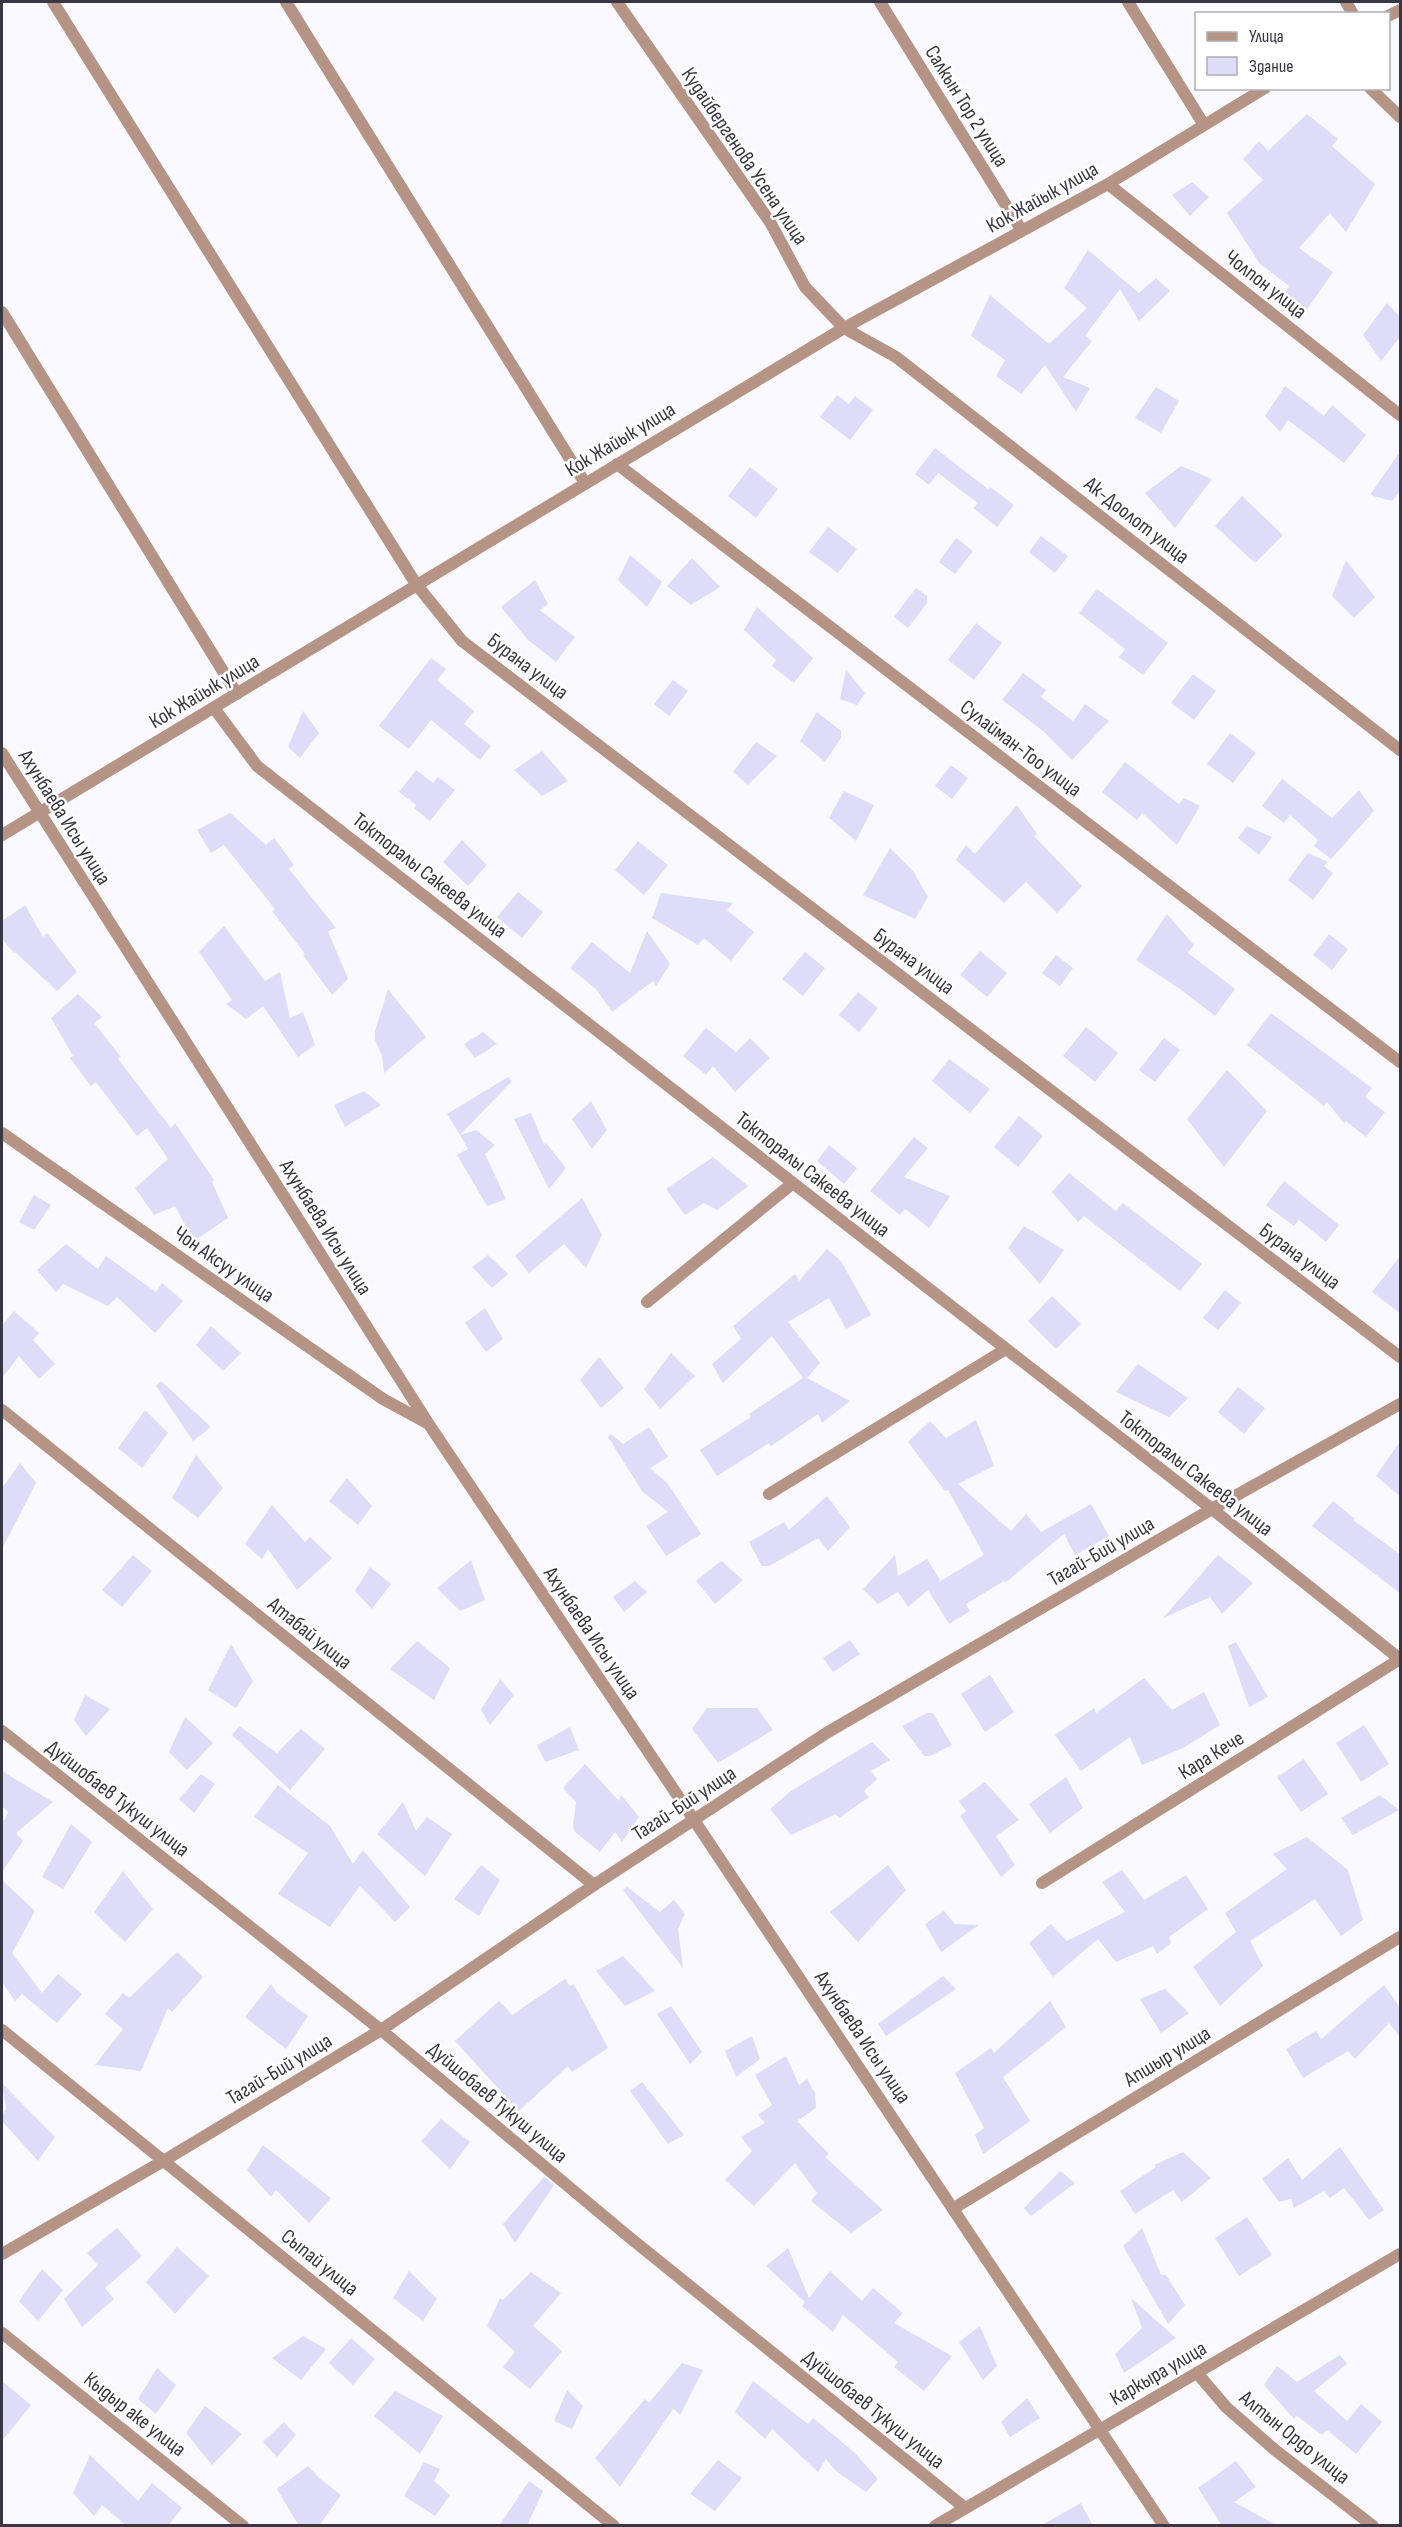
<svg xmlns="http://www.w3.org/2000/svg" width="1402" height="2527" font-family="'Sofia Sans Condensed',sans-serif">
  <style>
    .building { fill: #ddddfa }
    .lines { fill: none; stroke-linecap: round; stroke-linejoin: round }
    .minor { stroke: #b59485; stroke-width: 12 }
    .tertiary { stroke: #b59485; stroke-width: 12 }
    .labels { text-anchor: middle; stroke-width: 5; stroke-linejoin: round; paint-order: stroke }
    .street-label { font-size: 21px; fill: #383844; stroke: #fff }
  </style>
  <rect width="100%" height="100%" fill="#f9f9ff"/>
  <!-- building -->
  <path class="building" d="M1307,114L1338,139L1332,146L1375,184L1346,232L1330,213L1299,248L1333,272L1305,312L1285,293L1289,286L1260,264L1227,213L1263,180L1243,159L1259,141L1268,151Z
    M1192,182L1209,197L1190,216L1172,195Z
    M1088,250L1139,293L1156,278L1170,291L1139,321L1120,289L1085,336L1092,341L1063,377L1090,388L1076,412L1045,365L1021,394L996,376L1005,360L971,336L990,295L1049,344L1087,308L1064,288Z
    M1387,303L1401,318V336L1381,361L1363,335Z
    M1285,386L1324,416L1332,405L1366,435L1344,463L1288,420L1280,432L1265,416Z
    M1156,387L1179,401L1161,433L1135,418Z
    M837,395L849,404L855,396L873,410L850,440L820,417Z
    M935,448L988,489L990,487L1014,505L997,527L973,508L978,503L938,473L929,485L915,474Z
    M1401,450V490L1392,501L1370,495Z
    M1181,466L1212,479L1175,528L1145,493Z
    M750,467L778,489L756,518L728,496Z
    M1242,496L1283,535L1255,563L1215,526Z
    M828,527L857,549L838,573L809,552Z
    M1041,536L1068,556L1055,573L1029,552Z
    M956,538L973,551L955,574L939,562Z
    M630,555L662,582L647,607L618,580Z
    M692,558L720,587L691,605L667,586Z
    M1346,560L1375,597L1354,618L1332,596Z
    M535,580L548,604L540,610L575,637L556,662L528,640L501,607Z
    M916,588L927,596V603L908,628L894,617Z
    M1097,589L1168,643L1143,675L1119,657L1125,649L1079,613Z
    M757,607L813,658L794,683L772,666L776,660L744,630Z
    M976,623L1002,643L974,680L948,660Z
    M431,658L446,669L437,680L474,711L464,724L491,746L480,760L431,720L409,749L379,726Z
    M846,670L865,693L857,705L840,699Z
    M1023,673L1046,690L1041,697L1073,721L1085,704L1109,721L1072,760L1043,731L1002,700Z
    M1193,674L1216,691L1194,720L1171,703Z
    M673,680L688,691L669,716L654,704Z
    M303,711L319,733L300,758L288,747Z
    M817,712L841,731V738L825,762L800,741Z
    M1230,733L1256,753L1233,783L1207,764Z
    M756,742L777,756L748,785L733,772Z
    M542,751L568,781L542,796L514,770Z
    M1125,762L1179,804L1184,798L1200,806L1177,845L1142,813L1137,820L1102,792Z
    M951,765L968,778L952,799L935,786Z
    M416,770L433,783L438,777L455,790L430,821L414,808L416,805L399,792Z
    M1282,779L1332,818L1359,790L1374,811L1331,859L1314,846L1318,840L1290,815L1284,823L1262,806Z
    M844,791L874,805L856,841L829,818Z
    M1017,805L1037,834L1034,836L1082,886L1057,913L1026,882L1004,903L956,860L966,845L975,854Z
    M230,813L266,845L274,838L294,865L289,869L336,928L328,931L348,979L332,995L303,955L305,954L272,911L275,909L224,845L211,853L197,830Z
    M1247,826L1272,837L1259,855L1238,838Z
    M462,840L487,865L468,886L443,862Z
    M638,841L668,865L644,895L615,870Z
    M890,848L913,871L928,897L915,919L863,895Z
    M1308,853L1328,862L1324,866L1333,873L1313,900L1288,880Z
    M518,892L543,912L522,938L497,917Z
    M661,893L733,903L727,910L754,932L731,961L704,938L698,945L652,918Z
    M25,905L43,937L47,933L77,972L57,991L15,952L14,953L2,939V921Z
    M1167,914L1194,945L1188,953L1235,989L1215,1016L1180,989L1136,960Z
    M224,926L265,981L280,972L290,1018L303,1012L315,1045L298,1057L263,1006L246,1019L226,1004L232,1000L199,952Z
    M647,931L670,964L656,986L653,981L612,1012L596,989L570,968L592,942L630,973Z
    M1329,934L1348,949L1332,970L1313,955Z
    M980,951L1007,973L987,997L960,975Z
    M805,952L825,968L803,996L782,979Z
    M1056,955L1073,968L1060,986L1042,973Z
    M388,989L426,1037L384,1073L382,1056L375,1040V1031Z
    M858,992L878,1008L859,1032L839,1015Z
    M78,994L102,1017L94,1023L121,1057L118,1059L171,1128L175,1123L214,1180L212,1182L228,1218L194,1241L175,1206L154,1215L135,1188L168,1159L147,1128L137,1136L96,1082L91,1086L70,1058L73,1056L51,1018Z
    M1271,1013L1372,1088L1365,1097L1385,1112L1366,1137L1346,1121L1344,1123L1327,1102L1324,1106L1247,1045Z
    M1086,1027L1118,1053L1095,1082L1063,1056Z
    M706,1028L736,1052L750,1038L770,1058L735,1092L713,1066L706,1075L683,1056Z
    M483,1032L497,1044L475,1058L464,1044Z
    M1164,1038L1180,1050L1155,1082L1139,1070Z
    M949,1059L990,1089L970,1113L932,1081Z
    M1227,1070L1267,1111L1224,1167L1187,1119Z
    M508,1077L512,1081L460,1135L447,1114Z
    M364,1091L381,1105L345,1127L334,1105Z
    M591,1101L607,1130L592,1149L572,1119Z
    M531,1113L544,1145L546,1143L566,1168L549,1189L514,1119Z
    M1019,1116L1043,1136L1018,1167L994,1147Z
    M476,1130L495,1145L485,1154L506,1199L487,1206L457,1155L468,1149L460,1135Z
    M914,1137L928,1148L904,1177L950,1196L929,1228L905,1209L900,1215L870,1191Z
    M829,1145L857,1168L844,1184L817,1161Z
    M713,1157L748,1186L717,1210L704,1203L685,1215L666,1189Z
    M1069,1173L1116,1211L1123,1203L1202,1264L1180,1291L1084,1216L1078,1222L1052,1192Z
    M1284,1181L1339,1225L1326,1242L1299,1220L1294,1226L1266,1205Z
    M34,1195L51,1205L34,1230L19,1222Z
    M582,1198L602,1235L586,1268L564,1244L529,1273L515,1256Z
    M1024,1226L1064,1250L1040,1284L1008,1248Z
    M66,1244L98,1269L106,1256L156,1292L162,1283L183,1301L155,1333L117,1297L108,1306L63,1284L56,1292L37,1270Z
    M827,1249L841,1261L871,1315L846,1329L829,1298L788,1322L820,1363L807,1378L850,1401L822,1423L818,1414L771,1446L769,1443L717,1476L700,1450L751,1417L749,1414L803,1378L772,1336L723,1383L712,1364L741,1339L733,1326L795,1274L799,1281Z
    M488,1255L508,1274L492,1288L472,1267Z
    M1401,1255V1314L1372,1292Z
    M1225,1290L1241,1303L1218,1330L1203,1318Z
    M1052,1296L1081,1324L1056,1349L1028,1321Z
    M485,1308L503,1339L486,1352L465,1323Z
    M14,1311L39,1333L33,1340L55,1364L39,1379L19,1356L2,1378V1326Z
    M211,1326L241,1353L223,1371L196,1345Z
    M671,1353L695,1376L660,1409L644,1389Z
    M599,1357L624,1388L601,1408L580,1380Z
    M1138,1364L1188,1398L1169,1417L1116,1392Z
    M161,1381L211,1427L193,1441L156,1386Z
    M1238,1387L1265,1408L1244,1434L1218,1412Z
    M145,1410L168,1433L142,1468L118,1448Z
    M976,1420L994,1466L958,1484L1011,1531L1026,1514L1041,1532L1091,1504L1109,1536L1075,1555L1064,1534L1005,1583L1004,1581L966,1604L970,1611L949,1624L928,1590L908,1607L898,1592L878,1604L863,1589L895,1555L898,1576L927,1559L940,1580L937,1583L984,1555L948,1490L945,1491L908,1442L930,1421L946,1438Z
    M649,1427L668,1457L650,1468L668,1484L701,1534L666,1556L646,1526L668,1512L642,1491L608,1437L611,1434L623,1444Z
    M1401,1440V1497L1376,1476Z
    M196,1455L223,1488L198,1518L172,1498Z
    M20,1463L36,1483L2,1549V1488Z
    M347,1478L372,1506L358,1525L329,1501Z
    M827,1496L850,1527L828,1551L818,1538L769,1566H762L749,1542L784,1522L789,1530Z
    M1333,1501L1355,1519L1353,1520L1401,1555V1594L1312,1526Z
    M272,1505L305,1542L310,1537L332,1558L297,1590L268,1549L262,1559L245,1544Z
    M133,1555L152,1571L122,1607L102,1590Z
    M1218,1555L1253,1583L1222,1614L1210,1597L1163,1618Z
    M471,1560L485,1600L460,1611L437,1588Z
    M721,1561L743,1580L715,1604L696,1581Z
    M370,1567L391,1584L372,1609L355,1591Z
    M635,1581L647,1592L624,1612L613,1597Z
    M850,1640L860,1654L833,1672L823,1658Z
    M417,1641L450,1668L434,1700L390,1669Z
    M1236,1642L1268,1697L1249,1707L1228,1646Z
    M231,1644L253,1681L236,1708L208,1690Z
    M990,1675L1014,1712L985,1732L961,1694Z
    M1144,1678L1172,1710L1204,1692L1220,1725L1183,1748L1142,1765L1130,1737L1081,1771L1055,1735L1094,1708L1096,1713Z
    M500,1679L514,1695L490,1725L481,1710Z
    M85,1695L110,1709L86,1736L74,1720Z
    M707,1708H757L773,1730L718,1763L692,1729Z
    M927,1713H933L952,1745L930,1756H924L902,1726Z
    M185,1717L213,1743L187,1770L169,1752Z
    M1364,1725L1389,1764L1361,1782L1336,1743Z
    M239,1726L277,1753L301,1729L325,1749L290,1790L232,1735Z
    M570,1727L579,1750L545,1762L537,1745Z
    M872,1742L890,1760L871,1771L877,1779L864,1791L869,1797L839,1818L836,1814L791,1835L770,1809L791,1791Z
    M1304,1759L1328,1794L1301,1812L1277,1777Z
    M585,1764L619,1801L621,1795L639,1817L622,1842L615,1832L600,1852L575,1832L573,1826L576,1802L563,1788Z
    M2,1771L53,1802L16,1833L23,1841L2,1872V1818L4,1821L8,1812L2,1806Z
    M201,1774L215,1784L194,1813L179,1799Z
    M1066,1777L1083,1808L1050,1833L1029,1804Z
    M985,1782L1019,1820L996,1836L1015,1865L1001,1877L960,1816L966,1811L959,1801Z
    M278,1785L330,1826L353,1864L363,1850L410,1907L395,1922L360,1886L330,1927L278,1894L308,1853L254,1817Z
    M1380,1795L1399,1810L1353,1835L1341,1818Z
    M403,1802L416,1831L427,1817L452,1834L425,1876L377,1834Z
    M71,1824L92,1842L63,1889L42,1877Z
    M1307,1837L1348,1870L1363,1920L1341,1936L1315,1899L1250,1941L1263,1966L1220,2006L1193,1967L1236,1932L1225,1913L1287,1869L1273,1854Z
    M481,1865L500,1880L479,1916L454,1899Z
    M888,1865L906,1890L858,1942L830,1912Z
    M1122,1870L1144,1900L1186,1875L1208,1909L1169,1937L1171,1943L1157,1954L1153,1946L1116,1962L1098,1939L1053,1977L1029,1943L1051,1924L1067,1941L1125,1912L1102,1882Z
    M123,1871L153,1909L125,1942L94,1912Z
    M2,1880L35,1911L12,1953L42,1993L58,1974L82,1994L57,2023L22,1994L15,2001L2,1982Z
    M627,1887L660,1912L674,1900L685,1914L678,1929L683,1968L623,1890Z
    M944,1911L955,1924L979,1925L941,1952L925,1924Z
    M177,1952L203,1977L172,2012L168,2008L141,2071L95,2065L123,2029L105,2014L123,1993L129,1998Z
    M623,1956L655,1991L625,2006L596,1971Z
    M943,1976L956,1989L886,2036L878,2024Z
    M565,1979L570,1986L574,1984L608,2048L572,2072L568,2066L519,2111L455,2041L499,2001L512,2015Z
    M271,1984L277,1993L308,2016L286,2049L245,2017Z
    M1384,1985L1401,2009V2038L1389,2023L1355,2059L1348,2051L1303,2078L1286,2049L1316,2031L1321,2039Z
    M1165,1989L1189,2013L1161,2033L1140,1999Z
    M1050,2001L1066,2027L1003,2077L1030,2121L983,2154L975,2135L984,2128L955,2073L991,2048L994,2053Z
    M671,2006L702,2052L690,2064L657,2014Z
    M752,2036L760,2059L736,2077L725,2051Z
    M786,2056L799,2085L807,2079L815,2093L816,2108L797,2121L829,2154L825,2157L883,2210L851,2233L811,2201L817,2193L795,2163L754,2206L725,2180L752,2151L741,2137L765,2123L758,2115L772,2105L755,2075Z
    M642,2082L684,2135L668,2144L630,2091Z
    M2,2083L55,2137L38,2161L2,2121V2115L6,2109Z
    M441,2119L470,2142L450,2169L421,2141Z
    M263,2145L331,2198L309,2223L276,2190L271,2197L247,2170Z
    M1340,2147L1384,2210L1369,2220L1344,2188L1330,2198L1324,2191L1294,2208L1291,2199L1279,2202L1262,2179L1288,2158L1302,2180Z
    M1183,2152L1211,2178L1182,2202L1173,2190L1135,2214L1120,2191L1156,2167L1154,2165Z
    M1060,2171L1075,2183L1031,2216L1024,2208Z
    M544,2177L554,2185L515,2243L503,2224Z
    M1247,2217L1272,2255L1239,2276L1215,2238Z
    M117,2228L142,2256L105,2288L114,2299L82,2327L64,2299L98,2265L87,2253Z
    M1142,2228L1161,2275H1166L1185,2305L1168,2324L1123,2246Z
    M177,2247L209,2276L175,2314L146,2282Z
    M788,2248L809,2298L830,2271L862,2301L873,2288L903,2313L894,2323L952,2356L924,2391L894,2367L898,2362L843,2315L833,2332L802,2306L805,2302L766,2266Z
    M42,2269L63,2290L38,2321L19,2301Z
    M409,2271L437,2299L423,2321L393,2298Z
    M531,2272L561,2293L533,2326L562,2351L530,2389L503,2367L515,2352L487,2326L500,2298L503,2300Z
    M1131,2298L1176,2338L1124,2373L1115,2354L1142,2328Z
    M980,2326L997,2366L983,2380L959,2342Z
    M303,2336L326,2349L301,2380L272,2358Z
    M351,2338L375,2359L353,2385L329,2363Z
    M1340,2355L1347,2364L1314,2391L1347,2421L1361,2404L1382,2422L1356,2454L1327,2430L1322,2435L1297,2416L1294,2419L1264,2385L1277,2366L1297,2382Z
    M682,2363L703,2370L680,2415L673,2409L620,2487L595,2458L645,2399L649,2403Z
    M157,2368L176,2385L156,2414L138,2399Z
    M2,2381L31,2405L2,2441Z
    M753,2381L808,2424L813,2418L854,2452L878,2479L866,2492L836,2471L826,2459L818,2472L772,2429L765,2439L735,2412Z
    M567,2390L583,2406L572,2429L554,2421Z
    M395,2391L443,2416L420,2454L374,2416Z
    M1027,2398L1040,2418L1010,2437L1001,2422Z
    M205,2406L242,2434L212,2465L186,2433Z
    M284,2422L296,2435L277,2457L263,2442Z
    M90,2455L138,2501L152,2483L182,2508L168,2526H127L102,2505L94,2516L73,2493Z
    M718,2460L742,2478L715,2511L690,2494Z
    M1236,2461L1256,2487L1234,2502L1278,2526H1222L1198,2488Z
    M424,2462L440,2469L434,2481L450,2495L435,2516L404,2496Z
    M308,2466L319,2478L341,2495L319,2526H299L277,2489Z
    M529,2481L543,2491L527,2526H499Z
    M1081,2503L1093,2526H1040Z"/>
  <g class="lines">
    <!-- minor -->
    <path class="minor" d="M53,2L416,584L462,641L1400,1357
      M286,2L585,483
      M617,2L770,222L805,287L844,328L896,357L1400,750
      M880,2L1022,231
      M1128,2L1204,125
      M1346,2L1353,14
      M1388,16L1400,10
      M1370,88L1400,117
      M1108,184L1400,415
      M2,312L237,694
      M617,464L1400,1062
      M214,708L257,766L1212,1509L1400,1659
      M2,753L428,1423L694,1820
      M2,835L844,328L1108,184L1265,88
      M2,1133L383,1399L427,1423
      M647,1302L793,1183
      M2,1410L594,1885
      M769,1494L1006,1349
      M2,1731L381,2030L629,2237L965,2508
      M1042,1883L1400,1659
      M2,2030L614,2526
      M954,2208L1400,1937
      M2,2333L243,2526
      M1197,2373L1226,2407L1275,2450L1373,2526
      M935,2526L1400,2254"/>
    <!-- tertiary -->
    <path class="tertiary" d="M694,1820L1164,2526
      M2,2254L165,2160L381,2030L594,1885L828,1732L1212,1509L1400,1404"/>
  </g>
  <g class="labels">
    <!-- street labels -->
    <g class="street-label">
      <text transform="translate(967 106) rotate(58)" y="7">Салкын Тор 2 улица</text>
      <text transform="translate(745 156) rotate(56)" y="7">Кудайбергенова Усена улица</text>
      <text transform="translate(1042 197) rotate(-29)" y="7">Кок Жайык улица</text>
      <text transform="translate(1266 284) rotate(38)" y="7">Чолпон улица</text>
      <text transform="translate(620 439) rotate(-31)" y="7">Кок Жайык улица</text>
      <text transform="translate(1137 520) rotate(38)" y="7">Ак-Доолот улица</text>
      <text transform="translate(528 666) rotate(37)" y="7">Бурана улица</text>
      <text transform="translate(204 691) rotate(-31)" y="7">Кок Жайык улица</text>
      <text transform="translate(1021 748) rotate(37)" y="7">Сулайман-Тоо улица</text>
      <text transform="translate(65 817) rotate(58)" y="7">Ахунбаева Исы улица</text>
      <text transform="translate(430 875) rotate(38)" y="7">Токторалы Сакеева улица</text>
      <text transform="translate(914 961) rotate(37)" y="7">Бурана улица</text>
      <text transform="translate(813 1174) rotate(38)" y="7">Токторалы Сакеева улица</text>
      <text transform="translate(326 1227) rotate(58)" y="7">Ахунбаева Исы улица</text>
      <text transform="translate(1300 1256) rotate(37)" y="7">Бурана улица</text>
      <text transform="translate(224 1264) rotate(35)" y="7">Чон Аксуу улица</text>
      <text transform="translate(1196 1473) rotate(38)" y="7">Токторалы Сакеева улица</text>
      <text transform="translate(1101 1551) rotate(-30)" y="7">Тагай-Бий улица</text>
      <text transform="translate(310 1633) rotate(39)" y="7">Атабай улица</text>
      <text transform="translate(592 1633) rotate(56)" y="7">Ахунбаева Исы улица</text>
      <text transform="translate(1211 1755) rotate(-32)" y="7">Кара Кече</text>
      <text transform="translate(118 1798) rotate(38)" y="7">Дуйшобаев Тукуш улица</text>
      <text transform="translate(684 1803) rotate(-33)" y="7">Тагай-Бий улица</text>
      <text transform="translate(863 2037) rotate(56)" y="7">Ахунбаева Исы улица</text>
      <text transform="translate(1167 2056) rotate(-31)" y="7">Апшыр улица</text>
      <text transform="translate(279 2069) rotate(-31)" y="7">Тагай-Бий улица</text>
      <text transform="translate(498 2102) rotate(40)" y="7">Дуйшобаев Тукуш улица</text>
      <text transform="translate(320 2262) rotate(39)" y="7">Сыпай улица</text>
      <text transform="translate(1158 2373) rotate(-30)" y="7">Каркыра улица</text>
      <text transform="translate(874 2409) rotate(39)" y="7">Дуйшобаев Тукуш улица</text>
      <text transform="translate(135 2414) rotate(38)" y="7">Кыдыр аке улица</text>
      <text transform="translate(1295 2437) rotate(39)" y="7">Алтын Ордо улица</text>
    </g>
  </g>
  <!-- border -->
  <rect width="1402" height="2527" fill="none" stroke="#383844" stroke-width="6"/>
  <!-- legend -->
  <rect x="1195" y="12" width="195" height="78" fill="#ffffff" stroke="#afafb4" stroke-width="1.5"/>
  <rect x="1207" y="32" width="30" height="9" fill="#b59485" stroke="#afafb4" stroke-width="1.5"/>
  <text x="1249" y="42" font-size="18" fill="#383844">Улица</text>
  <rect x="1207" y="57" width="30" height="18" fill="#ddddfa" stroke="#afafb4" stroke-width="1.5"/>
  <text x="1249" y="72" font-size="18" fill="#383844">Здание</text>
</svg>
